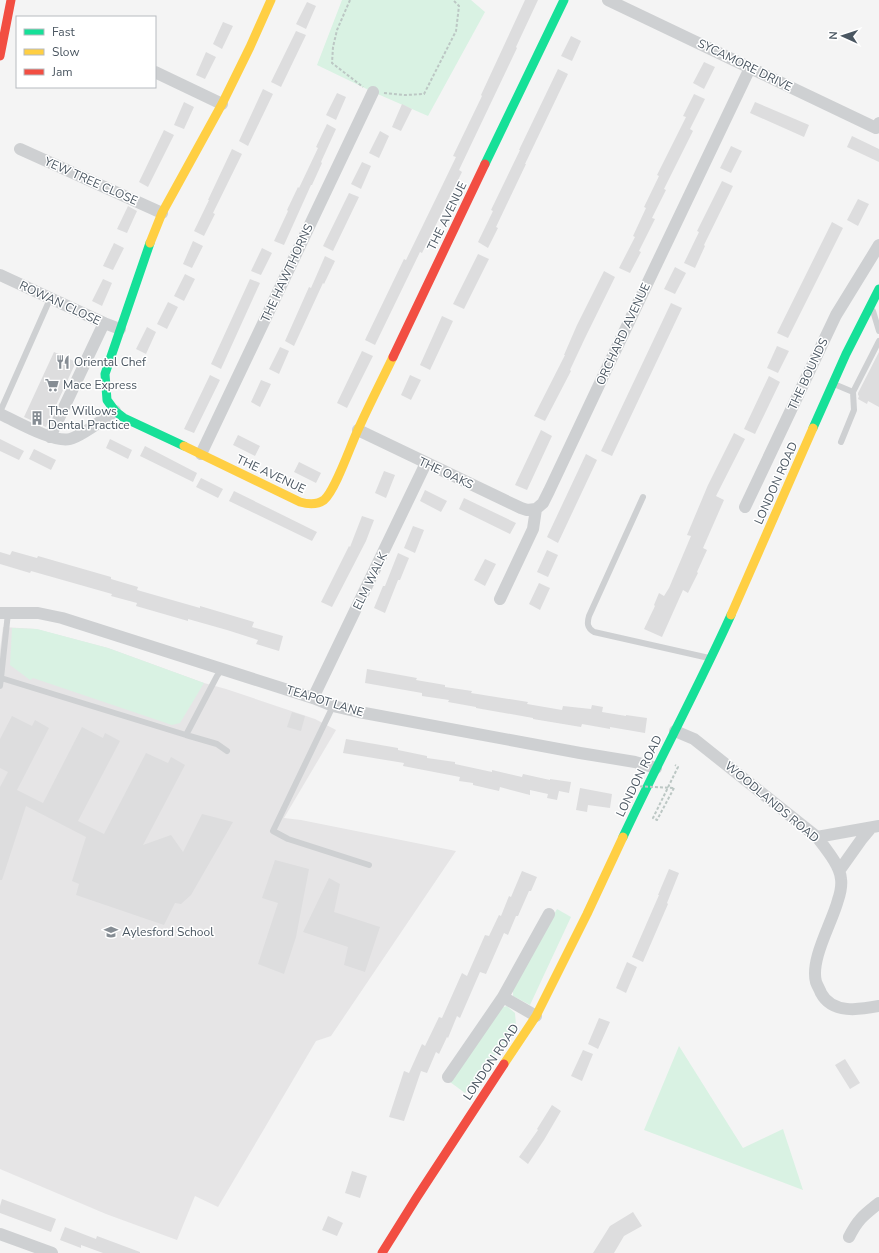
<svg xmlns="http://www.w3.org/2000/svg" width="879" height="1253" font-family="'Nunito Sans',sans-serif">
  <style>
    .education { fill: #e6e5e6 }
    .green { fill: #d9f2e3 }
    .building { fill: #ddddde }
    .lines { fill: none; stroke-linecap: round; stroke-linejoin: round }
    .path { stroke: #bcc7c4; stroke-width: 2; stroke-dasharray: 3 2; stroke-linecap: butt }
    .lane { stroke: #ced0d2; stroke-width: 6 }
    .street { stroke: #ced0d2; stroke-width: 12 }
    .fast { stroke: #16e098; stroke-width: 9 }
    .slow { stroke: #ffcf43; stroke-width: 9 }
    .jam { stroke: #f24e42; stroke-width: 9 }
    .path-bridge { stroke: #bcc7c4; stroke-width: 2; stroke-dasharray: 3 2; stroke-linecap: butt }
    .labels { text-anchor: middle; stroke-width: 3; stroke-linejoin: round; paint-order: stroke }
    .street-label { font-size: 12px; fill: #4a5661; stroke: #fff }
    .poi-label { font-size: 12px; fill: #4a5661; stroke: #fff; text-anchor: start }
  </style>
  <rect width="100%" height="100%" fill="#f4f4f4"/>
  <!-- education -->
  <path class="education" d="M3,627L36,629L108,648L204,683L226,689L315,719L336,730L284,818L301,820L456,851L331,1036L316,1041L218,1207L195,1196L177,1240L106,1214L0,1169V650Z"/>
  <!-- green -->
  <path class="green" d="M342,0H471L485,12L428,116L373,92L317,65Z
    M12,628L37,629L108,648L204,683L180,723L172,725L33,678L30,680L10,665Z
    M557,909L571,917L530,1005L513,996V988Z
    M507,1006L515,1013L516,1025L514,1031L465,1093L450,1082L499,1008Z
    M679,1046L743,1148L783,1129L803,1190L644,1130Z"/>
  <!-- building -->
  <path class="building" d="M525,0H538L516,47L517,48L459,170L462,172L422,253L420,252L375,345L365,340L404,259L406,260L442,186L456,157L453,156L482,96L481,95Z
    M307,2L316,6L306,29L296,24Z
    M223,22L233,26L222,49L213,44Z
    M296,31L306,35L281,87L271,82Z
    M571,36L581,41L572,61L561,56Z
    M206,52L216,57L205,79L196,75Z
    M704,62L715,67L704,89L693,83Z
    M558,69L568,74L525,164H526L496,227L498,228L488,248L478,242L493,211L491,210L520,150H519Z
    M263,89L273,94L248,146L239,141Z
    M337,93L346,97L336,120L326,115Z
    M694,94L705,99L690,129L693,131L664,189L666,190L652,218L655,219L639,251L641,252L630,273L619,268L635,237L633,236L646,208L644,207L659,176L657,175L686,117L683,116Z
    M184,102L194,107L184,129L174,125Z
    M755,102L809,125L804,137L750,113Z
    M402,104L412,109L401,131L392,127Z
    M327,124L336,129L321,162L322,163L312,185H311L284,245L274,241L288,211L287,210L298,187L299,188L318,148L316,147Z
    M164,130L174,135L148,187L139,182Z
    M380,131L389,136L379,158L369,153Z
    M852,136L879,149V162L847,147Z
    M731,146L742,151L731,173L720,168Z
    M232,149L242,154L213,213L215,214L204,236L194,231L209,200H208Z
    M362,162L371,166L361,189L351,184Z
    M722,181L733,186L704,245L705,246L695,268L684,263L699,232L697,231Z
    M349,193L359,197L333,251L323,246Z
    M858,199L869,204L858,226L847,220Z
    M128,206L137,211L127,233L117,229Z
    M832,222L843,228L788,338L777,333Z
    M193,241L203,246L192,268L183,264Z
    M114,243L124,248L113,270L103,266Z
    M262,248L272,253L261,275L251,271Z
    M478,254L489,259L464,309L453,304Z
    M325,256L335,261L324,284L323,283L294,346L285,341L309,287L311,288Z
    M675,267L686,273L675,294L664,289Z
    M604,271L615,277L585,338L570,370L571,371L545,421L534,416L565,355H564L577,325Z
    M185,274L195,279L184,301L174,296Z
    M103,279L112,283L102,306L92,301Z
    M250,279L260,283L221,369L211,364Z
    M168,302L178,307L167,329L157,324Z
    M671,303L682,308L612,456L601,451Z
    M442,316L453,321L430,370L420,365Z
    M147,327L156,332L146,354L136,349Z
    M777,346L789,351L778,373L767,368Z
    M280,347L289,351L279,374L269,369Z
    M362,351L373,356L347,408L337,403Z
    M54,352L76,362L46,427L24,417Z
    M879,352V407L868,401L867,404L858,399L859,396L858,395V393Z
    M210,375L220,380L194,433L184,429Z
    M410,375L421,380L411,400L401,395Z
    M769,376L780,382L755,434L744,429Z
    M261,380L271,384L260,407L251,402Z
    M541,430L552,436L527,490L515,485Z
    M734,433L745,439L716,496L724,500L703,548L707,550L697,572L698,573L688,593L683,590L662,637L644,629L655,606L654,605L659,593L664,596L669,588L691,536L687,535L708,485Z
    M238,435L260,446L255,456L233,445Z
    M0,439L24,451L19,460L0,451Z
    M110,439L132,450L128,459L106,448Z
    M145,446L197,473L193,482L140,456Z
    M34,449L56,460L51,470L29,459Z
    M586,454L597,460L558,543L547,537Z
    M299,462L321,473L316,483L294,472Z
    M384,471L395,475L386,498L375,493Z
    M201,478L223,489L218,498L196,487Z
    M425,490L447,501L441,512L420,501Z
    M234,491L317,532L312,541L229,501Z
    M464,498L516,523L510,534L459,509Z
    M362,516L374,520L366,541L332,607L321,602L349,546L350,547Z
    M413,526L424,530L415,553L404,548Z
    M547,550L558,555L548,577L537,572Z
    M12,551L37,558L38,556L111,577V579L138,587L137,590L200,608V606L254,622L252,627L283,636L279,651L256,644L258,640L227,630L188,619V621L136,606L137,603L111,596L112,594L31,571L30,573L0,564V552L10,555Z
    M398,553L409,558L400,580H398L385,613L374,608L383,586H385Z
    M485,559L496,564L485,586L474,580Z
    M539,583L550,588L540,610L529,604Z
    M367,669L417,678L416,680L445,685V687L472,691L471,693L528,702L527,704L562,710L563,706L591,709L592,705L603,707L602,712L626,716V715L647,718L645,733L610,727V729L582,724L581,727L533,719V718L476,708V707L448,702L449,700L422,696V693L365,683Z
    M292,712L305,716L301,731L287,727Z
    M12,716L32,726L35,720L49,728L17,790L43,803L82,727L103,738L105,733L120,741L78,821L104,834L146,753L168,763L171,757L185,765L143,845L171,835L183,852L202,814L233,822L191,895L181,904L175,903L164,925L76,895L79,884L72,881L86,837L26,806L2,880H0V787L8,772L0,768V739Z
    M346,739L398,748V750L427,756V758L455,762V764L492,772V770L522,777L523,774L550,780V779L571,782L569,793L559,791L557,800L547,798L548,794L530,790V795L500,787L499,791L473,785V783L459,781L460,777L403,766L404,763L343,753Z
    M580,788L612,794L610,808L588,805L587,812L576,810Z
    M275,860L309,869L296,937L284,974L258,964L278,903L262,898Z
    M669,869L679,873L667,903L668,904L643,962L632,957L659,895H658Z
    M522,871L537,877L531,891H529L518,916H516L508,935L504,933L486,974L480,972L460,1018L457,1016L448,1038L447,1037L439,1054L436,1052L427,1073L421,1071L404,1121L389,1117L404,1071L409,1073L422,1044L425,1046L439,1017L442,1018L462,973L467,976L485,935L489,936L499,915L501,916L509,896L511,897Z
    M329,878L340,884L334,912L380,927L365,972L344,965L348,947L303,932Z
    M627,962L637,967L626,993L616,988Z
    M599,1018L610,1022L598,1049L588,1044Z
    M583,1050L593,1054L582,1081L571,1076Z
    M845,1059L860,1083L850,1089L835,1065Z
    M552,1105L561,1111L544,1140L528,1164L519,1157L538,1130L537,1129Z
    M352,1171L367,1176L360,1198L345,1193Z
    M2,1199L56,1219L51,1232L0,1213V1206Z
    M633,1212L642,1226L624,1236L614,1253H593L610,1226Z
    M328,1216L343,1223L337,1236L322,1230Z
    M65,1227L96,1239L97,1236L140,1252V1253H103L81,1245V1248L60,1240Z"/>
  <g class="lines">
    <!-- path -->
    <path class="path" d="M350,0L337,30L333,47L332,63L363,87
      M384,93L405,95L424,94L456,31L459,6L453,0
      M674,788L657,820L653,818L678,767L675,765"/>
    <!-- lane -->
    <path class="lane" d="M873,311L879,331
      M834,384L853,392
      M0,412L50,299
      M841,442L854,410L853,392L879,341
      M643,497L589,616C587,623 587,628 594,632L709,658
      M8,613L1,678L186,735L217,676L222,669
      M0,686L1,678
      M333,706L273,831L288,839L369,865
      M186,735L217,744L227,751"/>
    <!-- street -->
    <path class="street" d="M608,0L876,128L879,123
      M155,72L222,104
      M20,149L162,213
      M0,275L104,323L120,329
      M0,414C16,421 53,443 70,439C82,436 104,419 115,411
      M358,430L521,508L527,510L536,509
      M50,437L104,323
      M201,454L373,92
      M745,507L836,315L879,245
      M500,599L533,529L536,509L543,503L549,491L607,368L750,68
      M0,613H38L62,618L313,698L333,706L359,712L580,753L635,762L656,768
      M313,698L426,463
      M675,731L694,739L817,837C825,848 840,865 841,879C842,886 840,894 838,900C832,923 810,959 816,982C817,985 820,990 821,993C832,1014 859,1010 879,1006
      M817,837L879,826
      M839,871L861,840L871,828
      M503,997L536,1016
      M448,1077L503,997L549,914
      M0,1234L52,1253
      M849,1237C858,1219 864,1215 879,1203"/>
    <!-- fast -->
    <path class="fast" d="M485,164L564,0
      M150,243L105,374L107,400L115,411L124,418L184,446
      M813,428L846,354L879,289
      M623,837C658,762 697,690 731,615"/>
    <!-- slow -->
    <path class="slow" d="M150,243L162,213L222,104L250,47L271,0
      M184,446L300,502C307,504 317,505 324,500C335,491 350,447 357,432C368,407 381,382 393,357
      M731,615L813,428
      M504,1064L536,1016L587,914L623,837"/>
    <!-- jam -->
    <path class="jam" d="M0,56L11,0
      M393,357L485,164
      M382,1253L417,1197L504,1064"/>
    <!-- path-bridge -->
    <path class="path-bridge" d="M635,786L674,788"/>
  </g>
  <!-- icons -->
  <defs>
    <symbol id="restaurant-bare" viewBox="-9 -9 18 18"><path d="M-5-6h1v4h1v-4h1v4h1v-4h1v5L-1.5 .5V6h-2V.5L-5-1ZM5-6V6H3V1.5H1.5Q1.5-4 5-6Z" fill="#868d94" stroke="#fff" stroke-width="2.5" paint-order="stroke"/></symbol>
    <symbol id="supermarket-bare" viewBox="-9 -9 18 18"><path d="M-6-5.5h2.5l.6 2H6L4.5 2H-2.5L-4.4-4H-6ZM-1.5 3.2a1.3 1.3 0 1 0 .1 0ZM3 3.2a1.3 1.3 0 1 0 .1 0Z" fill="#868d94" stroke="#fff" stroke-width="2.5" paint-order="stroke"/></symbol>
    <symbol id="building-bare" viewBox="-9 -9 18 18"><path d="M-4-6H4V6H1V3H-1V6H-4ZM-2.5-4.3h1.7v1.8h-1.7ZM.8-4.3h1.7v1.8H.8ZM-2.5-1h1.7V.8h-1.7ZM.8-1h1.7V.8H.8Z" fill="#868d94" stroke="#fff" stroke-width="2.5" paint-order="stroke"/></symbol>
    <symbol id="school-bare" viewBox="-9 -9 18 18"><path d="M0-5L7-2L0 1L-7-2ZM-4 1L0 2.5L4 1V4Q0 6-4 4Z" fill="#868d94" stroke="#fff" stroke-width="2.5" paint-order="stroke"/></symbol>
  </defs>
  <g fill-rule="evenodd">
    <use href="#restaurant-bare" x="53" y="352" width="20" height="20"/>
    <use href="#supermarket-bare" x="42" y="375" width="20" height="20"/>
    <use href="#building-bare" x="27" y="408" width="20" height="20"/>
    <use href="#school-bare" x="101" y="922" width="20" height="20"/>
  </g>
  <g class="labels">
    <!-- street labels -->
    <g class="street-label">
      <text transform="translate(745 65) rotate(26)" y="4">SYCAMORE DRIVE</text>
      <text transform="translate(91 181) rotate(24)" y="4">YEW TREE CLOSE</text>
      <text transform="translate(447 216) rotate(-64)" y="4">THE AVENUE</text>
      <text transform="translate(287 273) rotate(-65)" y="4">THE HAWTHORNS</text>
      <text transform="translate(60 303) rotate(25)" y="4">ROWAN CLOSE</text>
      <text transform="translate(623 334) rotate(-65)" y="4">ORCHARD AVENUE</text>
      <text transform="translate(808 374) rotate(-65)" y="4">THE BOUNDS</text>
      <text transform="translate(446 473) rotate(25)" y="4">THE OAKS</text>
      <text transform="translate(271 474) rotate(25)" y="4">THE AVENUE</text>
      <text transform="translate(776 483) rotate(-66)" y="4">LONDON ROAD</text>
      <text transform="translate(370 581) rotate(-64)" y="4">ELM WALK</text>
      <text transform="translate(325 701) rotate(17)" y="4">TEAPOT LANE</text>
      <text transform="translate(639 776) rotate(-64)" y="4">LONDON ROAD</text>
      <text transform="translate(772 802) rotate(40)" y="4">WOODLANDS ROAD</text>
      <text transform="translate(491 1062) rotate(-56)" y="4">LONDON ROAD</text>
    </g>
    <!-- poi labels -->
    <g class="poi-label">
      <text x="74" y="366">Oriental Chef</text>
      <text x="63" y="389">Mace Express</text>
      <text x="48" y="415">The Willows<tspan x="48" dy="14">Dental Practice</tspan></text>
      <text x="122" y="936">Aylesford School</text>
    </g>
  </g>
  <!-- legend -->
  <rect x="16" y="16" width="140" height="72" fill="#ffffff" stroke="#b7bbc0"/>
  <rect x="24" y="29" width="20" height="6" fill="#16e098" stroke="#b7bbc0"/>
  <text x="52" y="36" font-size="12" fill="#4a5661">Fast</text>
  <rect x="24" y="49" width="20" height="6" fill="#ffcf43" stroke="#b7bbc0"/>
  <text x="52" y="56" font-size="12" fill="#4a5661">Slow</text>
  <rect x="24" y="69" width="20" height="6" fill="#f24e42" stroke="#b7bbc0"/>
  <text x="52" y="76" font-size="12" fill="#4a5661">Jam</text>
  <!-- north arrow -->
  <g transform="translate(843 36) rotate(273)" stroke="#ffffff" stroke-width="3" paint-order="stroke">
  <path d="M0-3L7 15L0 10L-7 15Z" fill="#4a5661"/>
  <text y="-6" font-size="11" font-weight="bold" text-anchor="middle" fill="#4a5661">N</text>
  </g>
</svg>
